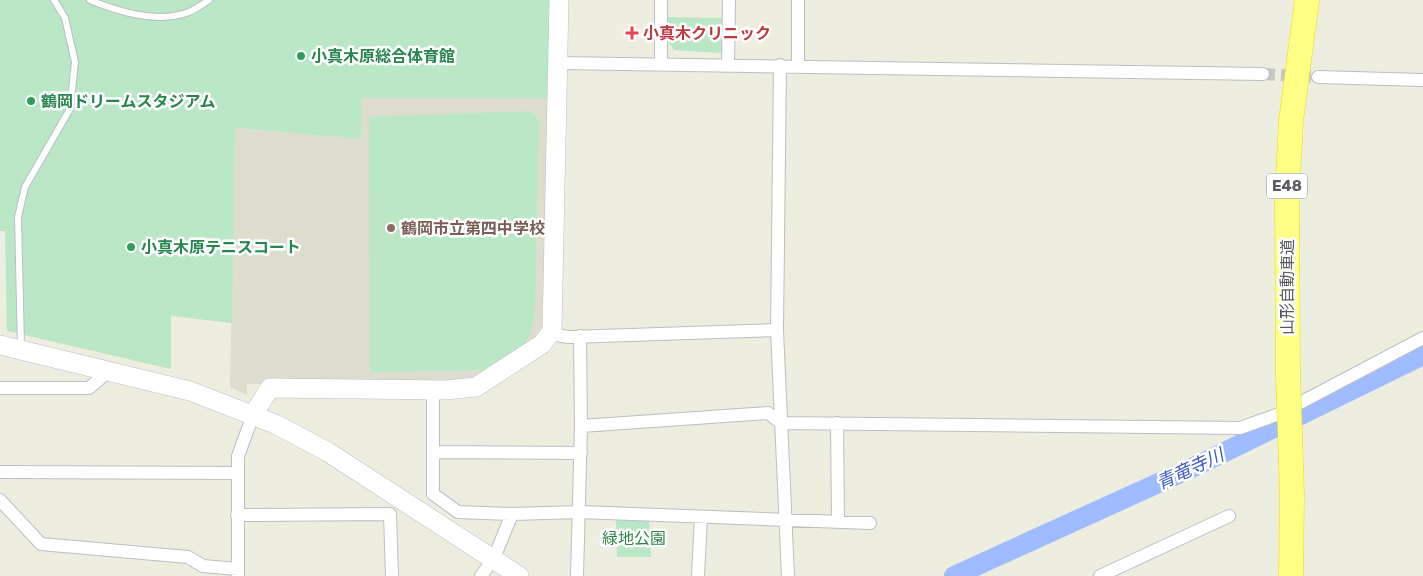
<svg xmlns="http://www.w3.org/2000/svg" width="1423" height="576" font-family="Rubik,'Noto Sans JP',sans-serif">
  <style>
    .education { fill: #ddddcf }
    .green { fill: #bae7c6 }
    .lines { fill: none; stroke-linecap: round; stroke-linejoin: round }
    .river { stroke: #9ebcff; stroke-width: 20 }
    .street-tunnel { stroke: #c8c8c0; stroke-width: 12; stroke-dasharray: 12 6; stroke-linecap: butt }
    .lane-casing { stroke: #bdbec5; stroke-width: 8 }
    .street-casing { stroke: #bdbec5; stroke-width: 14 }
    .secondary-casing { stroke: #bdbec7; stroke-width: 20 }
    .highway-casing { stroke: #ede100; stroke-width: 25 }
    .lane { stroke: #fff; stroke-width: 6 }
    .street { stroke: #fff; stroke-width: 12 }
    .secondary { stroke: #fff; stroke-width: 19 }
    .highway { stroke: #feff85; stroke-width: 24 }
    .highway-bridge-casing { stroke: #ede100; stroke-width: 25; stroke-linecap: butt }
    .highway-bridge { stroke: #feff85; stroke-width: 24 }
    .health-dot { fill: #e0444e; stroke: #fff; stroke-width: 2 }
    .leisure-dot { fill: #2e9e5b; stroke: #fff; stroke-width: 2 }
    .education-dot { fill: #8d6e63; stroke: #fff; stroke-width: 2 }
    .labels { text-anchor: middle; stroke-width: 5; stroke-linejoin: round; paint-order: stroke }
    .shield { fill: #fff; stroke: #8b8c91; stroke-width: 1 }
    .shield-label { font-size: 15px; font-weight: bold; fill: #595b62 }
    .health-label { font-size: 16px; font-weight: bold; fill: #be3a42; stroke: #fff; text-anchor: start }
    .leisure-label { font-size: 16px; font-weight: bold; fill: #27864d; stroke: #fff; text-anchor: start }
    .education-label { font-size: 16px; font-weight: bold; fill: #785e54; stroke: #fff; text-anchor: start }
    .street-label { font-size: 16px; fill: #595b62; stroke: #fff }
    .park-label { font-size: 16px; fill: #2e8449; stroke: #fff }
    .water-label { font-size: 18px; font-style: italic; fill: #3a5bc9; stroke: #fff }
  </style>
  <rect width="100%" height="100%" fill="#edede0"/>
  <!-- education -->
  <path class="education" d="M361,98H548V318L542,333L469,383L247,384V395L230,387L235,128L361,139Z"/>
  <!-- green -->
  <path class="green" d="M0,0H549L548,98H362L361,139L235,128L232,323L171,316V369L7,331L5,231H0Z
    M668,17L724,18L725,49L720,53L674,50L669,43Z
    M530,111L539,120L535,306L530,337L521,346L483,370L370,372L369,117Z
    M616,520H649L651,557H617Z"/>
  <g class="lines">
    <!-- river -->
    <path class="river" d="M954,576L1198,465L1423,355"/>
    <!-- street-tunnel -->
    <path class="street-tunnel" d="M1263,74L1318,77"/>
    <defs>
      <path id="lane" d="M90,0C119,12 158,24 189,12C196,9 203,4 209,0
        M21,348L18,217L25,187L70,109L75,62L65,18L54,0"/>
      <path id="street" d="M798,0V66
        M559,63L1263,74
        M661,64V0
        M728,65L729,0
        M780,65L777,330L788,576
        M1318,77L1423,80
        M552,331L561,336L570,337L777,330
        M0,388H89L110,370
        M433,390V494L458,512L512,514
        M837,423L838,522
        M581,426L768,413L781,423L1240,428L1279,414L1423,338
        M433,452L581,453
        M0,472L238,473
        M0,500L41,544L188,557L203,566L238,569
        M237,515L390,514L392,576
        M238,576V456L253,415
        M481,576L494,558L512,514L580,512L870,523
        M577,576L581,426L580,336
        M698,576L701,517
        M1100,576L1229,516"/>
      <path id="secondary" d="M0,345L190,391L275,424L328,452L519,576
        M253,415L270,388L445,390L476,387L542,344L552,331L559,0"/>
      <path id="highway" d="M1288,374L1287,195L1291,121L1307,0
        M1291,576L1292,495"/>
    </defs>
    <!-- lane casing -->
    <use href="#lane" class="lane-casing"/>
    <!-- street casing -->
    <use href="#street" class="street-casing"/>
    <!-- secondary casing -->
    <use href="#secondary" class="secondary-casing"/>
    <!-- highway casing -->
    <use href="#highway" class="highway-casing"/>
    <!-- lane -->
    <use href="#lane" class="lane"/>
    <!-- street -->
    <use href="#street" class="street"/>
    <!-- secondary -->
    <use href="#secondary" class="secondary"/>
    <!-- highway -->
    <use href="#highway" class="highway"/>
    <defs>
      <path id="highway-bridge" d="M1288,374L1292,495"/>
    </defs>
    <!-- highway-bridge casing -->
    <use href="#highway-bridge" class="highway-bridge-casing"/>
    <!-- highway-bridge -->
    <use href="#highway-bridge" class="highway-bridge"/>
  </g>
  <!-- markers -->
  <path class="health-dot" d="M629.5 25.5h5v5h5v5h-5v5h-5v-5h-5v-5h5z"/>
  <g class="leisure-dot">
    <circle cx="301" cy="56" r="5"/>
    <circle cx="31" cy="101" r="5"/>
    <circle cx="131" cy="247" r="5"/>
  </g>
  <circle class="education-dot" cx="391" cy="228" r="5"/>
  <g class="labels">
    <!-- shield labels -->
    <rect class="shield" x="1267" y="173.5" width="40" height="25" rx="4"/>
    <g class="shield-label">
      <text x="1287" y="191">E48</text>
    </g>
    <!-- health labels -->
    <g class="health-label">
      <text x="643" y="39">小真木クリニック</text>
    </g>
    <!-- leisure labels -->
    <g class="leisure-label">
      <text x="311" y="62">小真木原総合体育館</text>
      <text x="41" y="107">鶴岡ドリームスタジアム</text>
      <text x="141" y="253">小真木原テニスコート</text>
    </g>
    <!-- education labels -->
    <g class="education-label">
      <text x="401" y="234">鶴岡市立第四中学校</text>
    </g>
    <!-- street labels -->
    <g class="street-label">
      <text transform="translate(1287 287) rotate(-90)" y="6">山形自動車道</text>
    </g>
    <!-- park labels -->
    <g class="park-label">
      <text x="634" y="544">緑地公園</text>
    </g>
    <!-- water labels -->
    <g class="water-label">
      <text transform="translate(1190 469) rotate(-25)" y="6">青竜寺川</text>
    </g>
  </g>
</svg>
